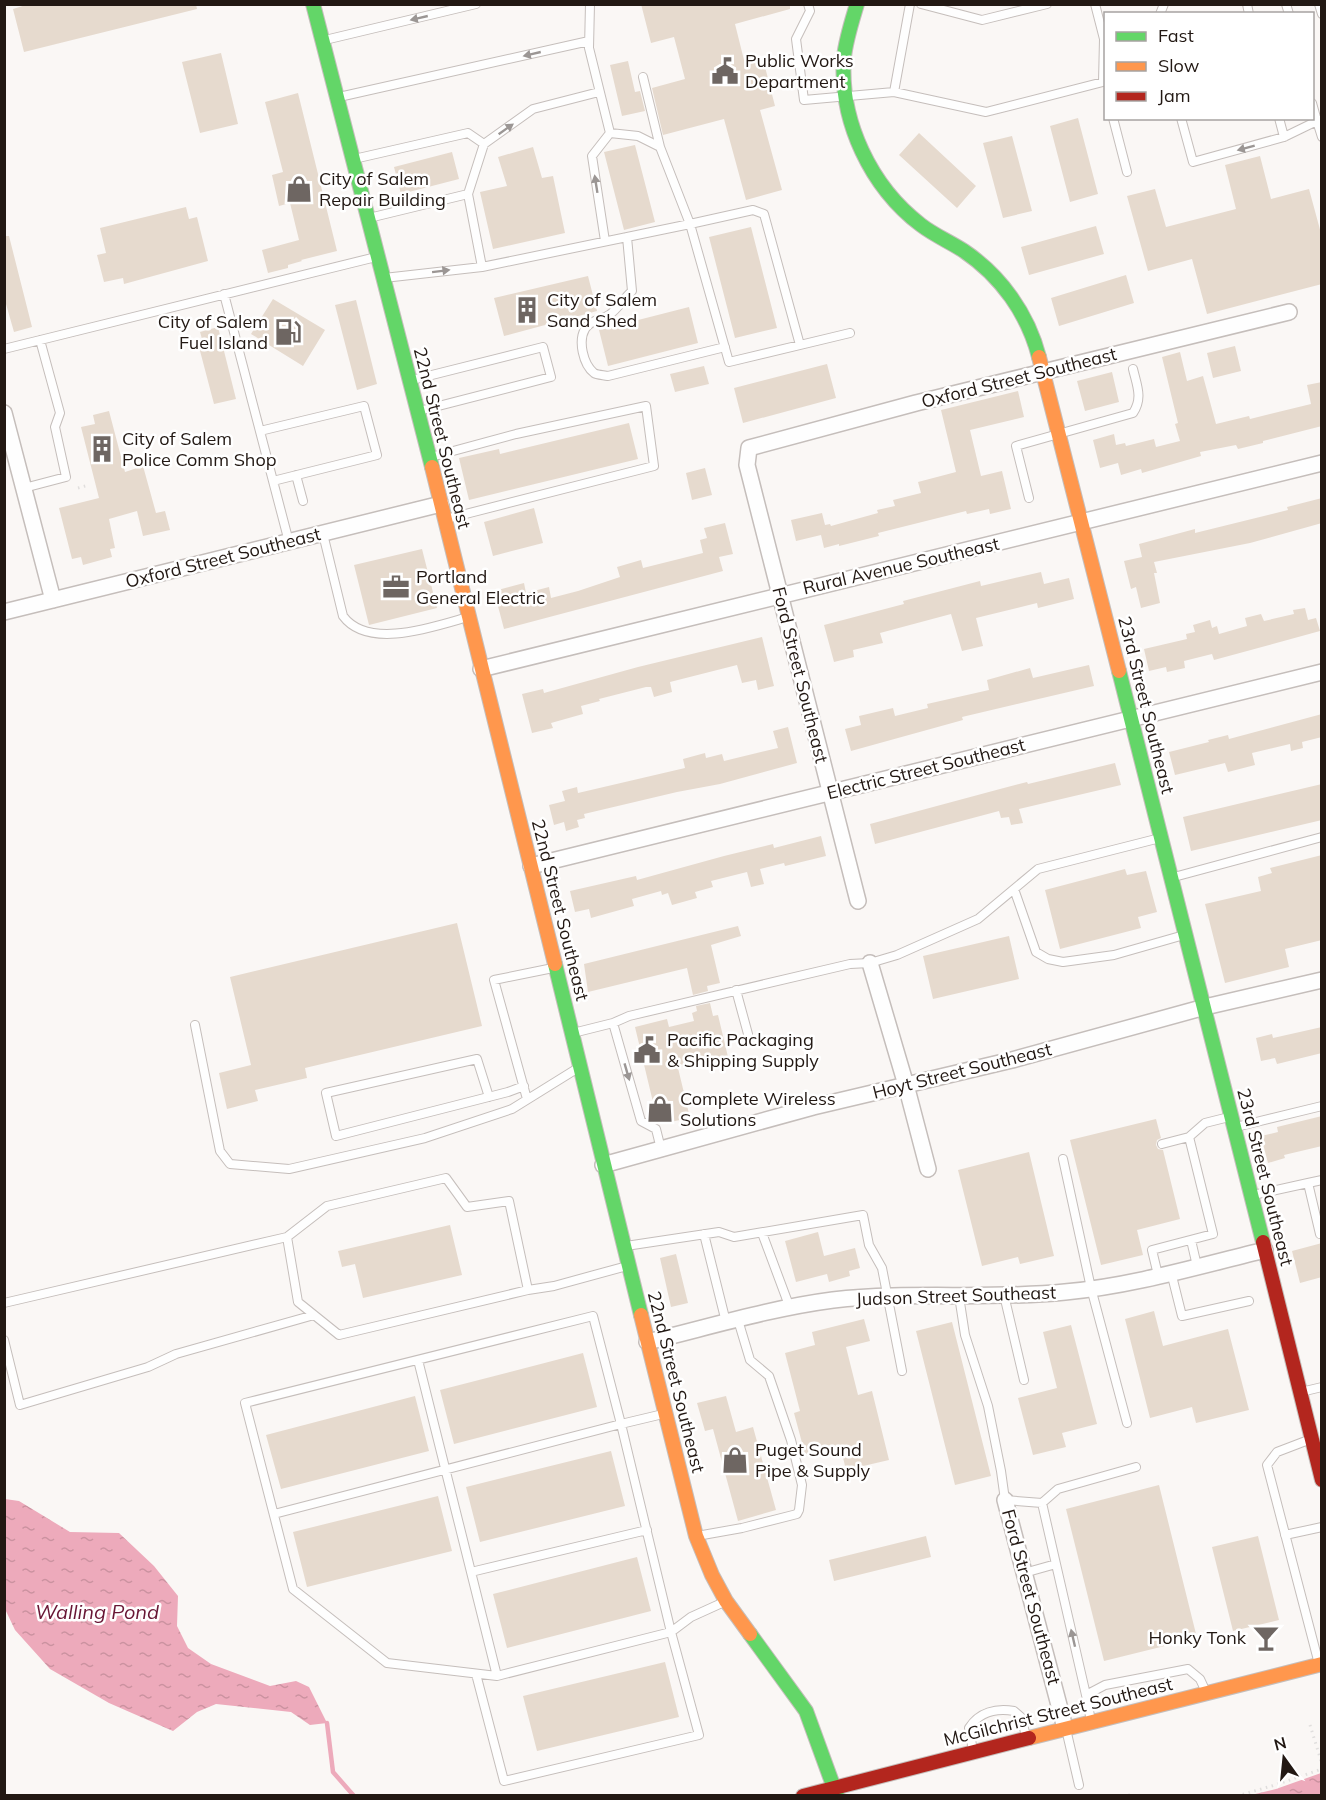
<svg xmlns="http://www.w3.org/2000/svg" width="1326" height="1800" font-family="Mulish,sans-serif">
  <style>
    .water { fill: url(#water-ripples) }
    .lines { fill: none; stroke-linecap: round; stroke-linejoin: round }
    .stream { stroke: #edaabb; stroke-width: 4.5 }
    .building { fill: #e6dace }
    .lane-casing { stroke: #c5bebb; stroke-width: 10 }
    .street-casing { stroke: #c5bebb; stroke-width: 18 }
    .fast-casing { stroke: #c5bebb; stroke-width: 16 }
    .slow-casing { stroke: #c5bebb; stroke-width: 16 }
    .jam-casing { stroke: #c5bebb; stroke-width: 16 }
    .path { stroke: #e0dedd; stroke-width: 3; stroke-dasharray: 1.5 4.5; stroke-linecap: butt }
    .lane { stroke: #fefefe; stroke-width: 8 }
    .street { stroke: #fefefe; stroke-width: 15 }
    .fast { stroke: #63d668; stroke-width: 14 }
    .slow { stroke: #ff974d; stroke-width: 14 }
    .jam { stroke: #b3261e; stroke-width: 14 }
    .oneway { fill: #9b9694 }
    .labels { text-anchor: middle; stroke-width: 5; stroke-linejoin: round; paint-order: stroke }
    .poi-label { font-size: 18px; fill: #221813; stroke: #fff; text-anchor: start }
    .street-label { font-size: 18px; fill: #221813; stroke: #fff }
    .water-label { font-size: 20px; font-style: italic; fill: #681635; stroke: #fff }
  </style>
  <defs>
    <pattern id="water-ripples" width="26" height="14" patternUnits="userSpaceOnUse" patternTransform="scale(1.5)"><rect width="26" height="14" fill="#edaabb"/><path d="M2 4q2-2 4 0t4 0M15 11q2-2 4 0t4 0" fill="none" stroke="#cb92a0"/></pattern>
  </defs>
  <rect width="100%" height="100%" fill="#faf7f5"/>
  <!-- water -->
  <path class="water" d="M5,1499L19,1501L70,1532L119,1533L154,1566L178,1596L177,1626L188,1648L211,1664L270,1686L296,1681L309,1687L327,1723L310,1725L291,1712L216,1704L197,1712L173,1731L109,1703L50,1669L15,1630L5,1609Z
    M1321,1773V1795H1251L1276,1789Z"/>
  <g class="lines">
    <!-- stream -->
    <path class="stream" d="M327,1723L333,1772L354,1796"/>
  </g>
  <!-- building -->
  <path class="building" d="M29,4H196L197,9L24,52L13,9Z
    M641,4H790V9L735,24L745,64L763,59L775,106L760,110L782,190L746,200L724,119L663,135L652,88L685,79L674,37L651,43Z
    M221,53L238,124L200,133L182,62Z
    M628,61L635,92L640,91L645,111L622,116L610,65Z
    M298,93L337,251L301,260L302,261L288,265V268L268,273L262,250L299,240L290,203L279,206L272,175L283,172L265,102Z
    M1078,118L1098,194L1070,202L1050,126Z
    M919,133L976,186L957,208L899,155Z
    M1012,136L1032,211L1003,218L983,143Z
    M635,145L655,222L624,230L604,152Z
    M533,147L542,178L553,176L565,233L493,249L480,192L507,186L498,157Z
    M452,152L459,179L401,194L394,167Z
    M1260,156L1271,199L1309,189L1322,237V284L1207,314L1192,259L1148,271L1127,196L1155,189L1166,227L1236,209L1225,165Z
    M186,207L189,219L197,217L208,261L124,284L123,278L104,282L97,255L106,253L100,228Z
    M1096,226L1104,254L1029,275L1021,247Z
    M751,227L777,328L735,338L709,237Z
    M4,236H9L32,327L14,332L4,297Z
    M1126,275L1134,303L1059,326L1051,298Z
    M588,276L597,311L504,336L494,298Z
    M273,299L325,330L303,366L251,334Z
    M356,300L377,384L357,390L335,305Z
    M689,307L698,343L608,366L599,330Z
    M218,327L236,399L214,404L199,347L204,346L200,332Z
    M1235,346L1241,371L1213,378L1207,353Z
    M1180,352L1187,381L1203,376L1216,424L1249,416L1250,419L1311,404L1307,385L1322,382V426L1263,441V443L1238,449L1236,445L1200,452L1201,456L1142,473L1141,469L1121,475L1118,463L1100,468L1093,440L1114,434L1116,445L1125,443L1126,446L1154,439L1156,447L1180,441L1175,424L1178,423L1162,357Z
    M827,364L836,398L743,423L734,388Z
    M704,366L709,384L675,392L670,374Z
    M1112,372L1119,402L1085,411L1077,381Z
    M1018,391L1024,417L970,430L981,476L1002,471L1011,509L990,514L989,509L967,514L966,511L878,533L879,536L839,546V544L824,548L821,535L796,541L791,520L822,513L825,525L830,524L831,526L878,513L877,510L895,506L893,500L921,493L918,482L956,472L941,410Z
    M109,411L125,472L143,466L156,513L165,511L170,530L143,536L137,511L109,519L115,548L110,549L112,557L83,565L81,557L72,559L59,508L99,498L81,427L95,424L93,415Z
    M629,423L638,459L469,500L459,458L499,449L500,454Z
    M705,468L712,495L692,500L686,473Z
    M1322,498V523L1250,543L1154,562L1157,573H1154L1160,603L1141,608L1136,587L1131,589L1124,561L1142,557L1139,544L1195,529V533L1288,510L1287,507Z
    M534,508L543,543L493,556L484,522Z
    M725,523L733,554L719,557L723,571L504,629L494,591L524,583L526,593L549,587L551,598L578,591L620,577L617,567L641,560L643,568L703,553L700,540L707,538L704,528Z
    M422,549L437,608L369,625L354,565Z
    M1041,572L1044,584L1069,578L1074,599L1038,608L1037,603L976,618L983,646L962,651L951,614L880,633L883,643L853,650L854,657L834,662L824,625L904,604L903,601L980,581L981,586Z
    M1305,608L1308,620L1316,618L1320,631L1214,660L1212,654L1184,661L1185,668L1167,672L1166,667L1149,671L1144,649L1187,639L1186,634L1195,632L1193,625L1210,620L1212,628L1217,626L1219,634L1247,626L1245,618L1261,614L1264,621L1294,614L1293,610Z
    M762,637L774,686L758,690L756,680L742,683L737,665L670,682L672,692L654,697L651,687H646L599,699L600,701L581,706L583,714L551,723L553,728L532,733L522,694L543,689L544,693L638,667Z
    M1089,665L1094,686L962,717L963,720L851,751L845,729L861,725L859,716L893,708L895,716L928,708L927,704L989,690L987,680L1030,668L1033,678Z
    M1322,714V737L1302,742L1303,748L1291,751L1290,744L1252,753L1255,765L1228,772L1225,763L1175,775L1169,752L1209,742L1208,740L1228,735L1229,739Z
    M788,727L797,763L720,784L677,792L584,814L585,818L577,820L579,827L566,831L564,822L554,825L549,805L565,801L562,791L577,787L578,793L685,768L683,759L705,753L706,758L722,754L724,761L778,748L773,731Z
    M1115,763L1121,785L1019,809L1023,823L1011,825L1009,817L1001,818L999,811L875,844L870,824L1000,789L1027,782L1028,784Z
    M1322,784V820L1191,851L1183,817Z
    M821,836L826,856L785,866L784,863L760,869L764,884L751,887L747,872L711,881L713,887L695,892L697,898L672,905L668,893L662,895L661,891L632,899L634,906L591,918L589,909L575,912L570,891L636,876L637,880L724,856L773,844L774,848Z
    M1322,855V940L1285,949L1289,967L1225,983L1205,904L1261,891L1258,877L1272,873L1270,868Z
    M1125,869L1127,875L1146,871L1157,912L1138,917L1141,928L1060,949L1045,890Z
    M457,923L482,1026L305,1068L307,1078L255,1090L258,1101L227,1109L219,1073L251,1065L230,977Z
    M738,926L741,936L711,945L720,983L707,986L708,991L693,995L687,968L588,992L584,964Z
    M1009,936L1019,979L933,999L923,956Z
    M710,1003L713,1016L718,1015L728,1057L678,1068L690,1118L660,1124L658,1123L635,1027L667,1019L669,1027L694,1021L692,1013L697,1011L696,1006Z
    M1322,1027V1053L1277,1064L1275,1058L1261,1061L1256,1038L1272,1034L1273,1038Z
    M1322,1116V1146L1284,1155L1285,1158L1268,1163L1261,1136L1278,1132L1277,1127Z
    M1156,1119L1161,1138L1157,1140L1156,1145L1158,1149L1163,1150L1180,1219L1137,1230L1143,1255L1101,1265L1070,1140Z
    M1029,1152L1054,1256L1020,1264L1018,1257L982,1266L958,1170Z
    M450,1225L462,1275L363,1298L355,1264L342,1267L338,1251Z
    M818,1232L824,1256L855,1248L860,1268L849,1271L850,1276L829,1282L827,1274L796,1282L785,1241Z
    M1322,1243V1277L1300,1283L1292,1251Z
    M676,1254L688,1303L671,1307L660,1258Z
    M1154,1311L1163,1346L1228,1329L1249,1410L1196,1423L1192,1407L1150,1418L1125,1319Z
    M864,1319L870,1341L846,1347L858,1395L872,1391L889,1460L846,1470L840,1445L805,1454L794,1413L800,1411L785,1353L815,1345L812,1332Z
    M952,1322L991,1476L955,1485L916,1331Z
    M1071,1325L1097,1424L1062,1433L1066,1447L1033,1455L1018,1398L1057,1388L1043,1332Z
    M583,1353L597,1407L454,1444L440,1390Z
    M415,1396L429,1451L281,1489L266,1435Z
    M726,1396L736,1432L753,1427L776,1510L738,1521L713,1429L705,1431L697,1403Z
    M611,1451L625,1506L480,1542L466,1487Z
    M1159,1485L1197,1638L1104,1661L1066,1509Z
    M438,1496L452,1551L307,1587L293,1532Z
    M926,1536L931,1557L834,1581L829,1560Z
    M1258,1536L1279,1620L1233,1631L1212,1547Z
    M637,1557L651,1611L507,1648L493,1594Z
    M665,1662L679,1717L537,1751L523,1696Z"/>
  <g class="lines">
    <defs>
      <path id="lane" d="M590,4L589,48L610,133
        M808,4L810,11L796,39L804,100L894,92L986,112L1103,82L1104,39L1095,4
        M921,4L982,20L1047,4
        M1247,4L1249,14
        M1286,4L1289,14
        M1319,4L1322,14
        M1160,14L1164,4
        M325,40L476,4
        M894,92L910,4
        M339,97L589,41
        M1113,118L1127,172
        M1181,118L1193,162L1284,137L1279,118
        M1320,120L1317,121L1322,137
        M610,133L638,136L660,147L643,77
        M1284,137L1317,121L1312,103
        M660,147L690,224L753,210L764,214L800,345
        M354,159L468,133L484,144
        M468,194L484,144L533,109L599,92
        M369,218L468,194L482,267
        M627,237L632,291C624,298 618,309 609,315C601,320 590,320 585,329C578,341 583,364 594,373C597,375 603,375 608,376L725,347
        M605,241L592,156L610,133
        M384,278L482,267L690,224L729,362L850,333
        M224,294L289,542
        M4,349L376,257
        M412,380L543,347L551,377L419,411
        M260,431L364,406L377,455L273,481
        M431,457L516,434L646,406L654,466L446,519
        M296,475L303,501
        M24,488L66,477L55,427L60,413L40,340
        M1029,498L1016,446L1133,413C1143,398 1137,386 1133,369
        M323,534L343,616C368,650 433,627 468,617
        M1174,877L1322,837
        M1014,889L1036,952L1048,959L1063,962L1114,955L1184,935
        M736,990L748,1034
        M613,1023L641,1121L656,1129L661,1149
        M195,1025L220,1151L230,1164L289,1169L425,1138L512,1109L578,1068
        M573,1033L613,1023L629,1016L850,964L870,963L897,955L978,919L1038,869L1160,838
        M489,1097L477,1059L326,1093L336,1136L508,1092L524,1086
        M527,1099L494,980L553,968
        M1236,1127L1322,1106
        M1189,1137L1205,1123L1229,1117
        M1063,1159L1091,1288L1127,1423
        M1308,1183L1322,1180
        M1253,1195L1308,1183L1320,1234
        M762,1233L790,1308
        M704,1234L726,1322
        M1191,1240L1197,1266
        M626,1246L719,1232L734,1237L863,1215L869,1245L882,1268L902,1371
        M1171,1272L1182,1316L1249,1301
        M1158,1275L1152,1250L1213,1234L1189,1137L1162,1144
        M528,1290L509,1201L467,1207L446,1178L327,1206L287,1237L298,1302L339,1335L528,1290L554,1286L627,1266
        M1004,1295L1024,1380
        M959,1296L965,1335L988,1406L1001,1471L1005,1500L1042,1503L1058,1489L1136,1467
        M4,1303L287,1237
        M4,1340L20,1405L148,1367L176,1354L314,1315
        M418,1360L497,1676
        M1301,1392L1322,1387
        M663,1414L621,1424L671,1632L691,1617L724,1602
        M1311,1439L1277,1452L1267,1465L1319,1664
        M1042,1503L1086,1695
        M274,1514L621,1424L593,1316L245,1403L293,1589L387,1663L497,1676L671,1632L699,1735L504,1781L476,1674
        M1285,1535L1322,1527
        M697,1536L742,1528L797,1514L799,1510L802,1485L791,1440L769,1376L750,1360L738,1320
        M471,1572L647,1530
        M1024,1573L1056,1564
        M1091,1721L1086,1695L1105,1685L1188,1669L1200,1679L1206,1692
        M1066,1729L1079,1785
        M973,1751L969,1728C979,1712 996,1708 1014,1711L1021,1717L1026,1736"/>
      <path id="street" d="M4,413L53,600
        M4,612L441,504
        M481,669L1322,463
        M531,866L1322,672
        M858,901L747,465L749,448L916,403L1289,312
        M870,963L906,1085L928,1169
        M603,1165L813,1107L1012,1060L1205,1007L1322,980
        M647,1342C709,1327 771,1308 833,1300C910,1291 988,1300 1065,1292C1132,1286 1199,1266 1265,1250
        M1005,1500L1065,1728"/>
      <path id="fast" d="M313,4L432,467
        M857,4C852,21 846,39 844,57C839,121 871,187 921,225C934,235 950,242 964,251C1001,276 1028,314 1039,357
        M1119,671L1263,1242
        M555,964L641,1315
        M750,1634L806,1711L837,1796"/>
      <path id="slow" d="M1039,357L1119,671
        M432,467L555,964
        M641,1315L696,1536L712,1575L726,1601L750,1634
        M1029,1738L1322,1664"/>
      <path id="jam" d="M1263,1242L1322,1480
        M803,1796L1029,1738"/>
    </defs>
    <!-- lane casing -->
    <use href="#lane" class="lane-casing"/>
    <!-- street casing -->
    <use href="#street" class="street-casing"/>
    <!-- fast casing -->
    <use href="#fast" class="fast-casing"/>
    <!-- slow casing -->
    <use href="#slow" class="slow-casing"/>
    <!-- jam casing -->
    <use href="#jam" class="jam-casing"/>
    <!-- path -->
    <path class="path" d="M78,488L89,485
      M1310,1725L1322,1764
      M1128,1794L1129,1796
      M1237,1796L1275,1785L1322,1769"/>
    <!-- lane -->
    <use href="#lane" class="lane"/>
    <!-- street -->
    <use href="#street" class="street"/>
    <!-- fast -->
    <use href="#fast" class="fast"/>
    <!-- slow -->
    <use href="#slow" class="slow"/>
    <!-- jam -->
    <use href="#jam" class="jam"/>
  </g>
  <!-- one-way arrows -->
  <defs><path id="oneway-solid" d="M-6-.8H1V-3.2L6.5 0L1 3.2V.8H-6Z" transform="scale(1.5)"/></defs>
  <g class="oneway">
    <use href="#oneway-solid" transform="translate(419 18) rotate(167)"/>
    <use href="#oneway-solid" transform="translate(532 54) rotate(167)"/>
    <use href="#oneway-solid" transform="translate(506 129) rotate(-35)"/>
    <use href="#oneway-solid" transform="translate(1246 148) rotate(165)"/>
    <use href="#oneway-solid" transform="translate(596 184) rotate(-99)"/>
    <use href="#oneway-solid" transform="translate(441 271) rotate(-7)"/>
    <use href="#oneway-solid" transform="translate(627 1072) rotate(74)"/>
    <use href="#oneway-solid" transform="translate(1073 1638) rotate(-103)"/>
  </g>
  <!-- icons -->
  <defs>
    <symbol id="civic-bare" viewBox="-9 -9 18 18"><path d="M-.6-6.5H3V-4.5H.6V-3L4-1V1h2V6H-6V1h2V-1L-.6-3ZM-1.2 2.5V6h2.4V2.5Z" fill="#6e6662" stroke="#fff" stroke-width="2.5" paint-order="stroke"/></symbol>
    <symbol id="shop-bare" viewBox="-9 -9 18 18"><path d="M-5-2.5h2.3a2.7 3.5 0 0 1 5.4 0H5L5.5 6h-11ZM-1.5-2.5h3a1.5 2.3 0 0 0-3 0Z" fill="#6e6662" stroke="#fff" stroke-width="2.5" paint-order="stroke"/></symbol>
    <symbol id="building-bare" viewBox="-9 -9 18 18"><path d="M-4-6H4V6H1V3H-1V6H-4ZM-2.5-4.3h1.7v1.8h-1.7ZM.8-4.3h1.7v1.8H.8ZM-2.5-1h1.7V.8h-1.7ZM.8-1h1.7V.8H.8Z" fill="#6e6662" stroke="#fff" stroke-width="2.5" paint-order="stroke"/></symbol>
    <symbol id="fuel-bare" viewBox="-9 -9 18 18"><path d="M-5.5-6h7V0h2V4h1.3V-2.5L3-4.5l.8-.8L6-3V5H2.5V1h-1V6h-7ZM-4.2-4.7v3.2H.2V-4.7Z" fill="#6e6662" stroke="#fff" stroke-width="2.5" paint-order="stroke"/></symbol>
    <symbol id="office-bare" viewBox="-9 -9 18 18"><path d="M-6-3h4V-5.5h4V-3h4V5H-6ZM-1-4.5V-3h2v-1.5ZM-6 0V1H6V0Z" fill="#6e6662" stroke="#fff" stroke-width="2.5" paint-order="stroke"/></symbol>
    <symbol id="bar-bare" viewBox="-9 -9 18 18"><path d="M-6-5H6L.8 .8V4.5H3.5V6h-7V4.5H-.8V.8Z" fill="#6e6662" stroke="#fff" stroke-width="2.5" paint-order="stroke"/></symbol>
  </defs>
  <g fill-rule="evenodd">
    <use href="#civic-bare" x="706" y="52" width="38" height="38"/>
    <use href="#shop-bare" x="280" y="170" width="38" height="38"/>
    <use href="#building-bare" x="508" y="291" width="38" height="38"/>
    <use href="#fuel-bare" x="269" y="313" width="38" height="38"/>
    <use href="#building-bare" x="83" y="430" width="38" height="38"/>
    <use href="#office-bare" x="377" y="568" width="38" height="38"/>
    <use href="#civic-bare" x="628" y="1031" width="38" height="38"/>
    <use href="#shop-bare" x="641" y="1090" width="38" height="38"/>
    <use href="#shop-bare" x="716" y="1441" width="38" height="38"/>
    <use href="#bar-bare" x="1247" y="1619" width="38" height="38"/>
  </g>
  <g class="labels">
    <!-- poi labels -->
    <g class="poi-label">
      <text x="745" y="67">Public Works<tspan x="745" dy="21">Department</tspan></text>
      <text x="319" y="185">City of Salem<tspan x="319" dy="21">Repair Building</tspan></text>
      <text x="547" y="306">City of Salem<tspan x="547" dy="21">Sand Shed</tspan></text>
      <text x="268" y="328" text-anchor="end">City of Salem<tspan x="268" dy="21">Fuel Island</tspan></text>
      <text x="122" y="445">City of Salem<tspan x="122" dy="21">Police Comm Shop</tspan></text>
      <text x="416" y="583">Portland<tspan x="416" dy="21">General Electric</tspan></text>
      <text x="667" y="1046">Pacific Packaging<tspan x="667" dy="21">&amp; Shipping Supply</tspan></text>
      <text x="680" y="1105">Complete Wireless<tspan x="680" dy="21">Solutions</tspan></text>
      <text x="755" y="1456">Puget Sound<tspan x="755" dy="21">Pipe &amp; Supply</tspan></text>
      <text x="1246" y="1644" text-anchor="end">Honky Tonk</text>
    </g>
    <!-- street labels -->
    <g class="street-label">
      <text transform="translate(1019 378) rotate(-14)" y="6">Oxford Street Southeast</text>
      <text transform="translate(442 438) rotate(76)" y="6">22nd Street Southeast</text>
      <text transform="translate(223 558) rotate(-14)" y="6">Oxford Street Southeast</text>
      <text transform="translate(901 566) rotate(-13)" y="6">Rural Avenue Southeast</text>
      <text transform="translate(800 675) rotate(76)" y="6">Ford Street Southeast</text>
      <text transform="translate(1146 705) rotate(76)" y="6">23rd Street Southeast</text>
      <text transform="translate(926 769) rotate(-14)" y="6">Electric Street Southeast</text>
      <text transform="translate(560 910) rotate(76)" y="6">22nd Street Southeast</text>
      <text transform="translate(962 1071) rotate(-14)" y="6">Hoyt Street Southeast</text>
      <text transform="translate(1265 1177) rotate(76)" y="6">23rd Street Southeast</text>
      <text transform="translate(956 1296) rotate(-2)" y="6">Judson Street Southeast</text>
      <text transform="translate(676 1382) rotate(76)" y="6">22nd Street Southeast</text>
      <text transform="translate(1031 1597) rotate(75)" y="6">Ford Street Southeast</text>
      <text transform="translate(1058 1712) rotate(-14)" y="6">McGilchrist Street Southeast</text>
    </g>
    <!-- water labels -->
    <g class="water-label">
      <text x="97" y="1619">Walling Pond</text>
    </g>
  </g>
  <!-- border -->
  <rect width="1326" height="1800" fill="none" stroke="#221813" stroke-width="12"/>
  <!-- legend -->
  <rect x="1104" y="12" width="210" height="108" fill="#ffffff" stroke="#a7a3a1" stroke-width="1.5"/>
  <rect x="1116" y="32" width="30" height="9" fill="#63d668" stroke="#a7a3a1" stroke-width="1.5"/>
  <text x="1158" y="42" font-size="18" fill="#221813">Fast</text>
  <rect x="1116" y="62" width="30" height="9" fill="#ff974d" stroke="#a7a3a1" stroke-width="1.5"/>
  <text x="1158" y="72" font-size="18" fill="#221813">Slow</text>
  <rect x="1116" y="92" width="30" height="9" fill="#b3261e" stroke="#a7a3a1" stroke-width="1.5"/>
  <text x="1158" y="102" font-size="18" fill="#221813">Jam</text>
  <!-- north arrow -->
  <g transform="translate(1284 1758) rotate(345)" stroke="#ffffff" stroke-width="4.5" paint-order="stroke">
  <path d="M0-4.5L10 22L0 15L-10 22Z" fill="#221813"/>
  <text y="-9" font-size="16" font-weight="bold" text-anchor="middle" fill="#221813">N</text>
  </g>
</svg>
